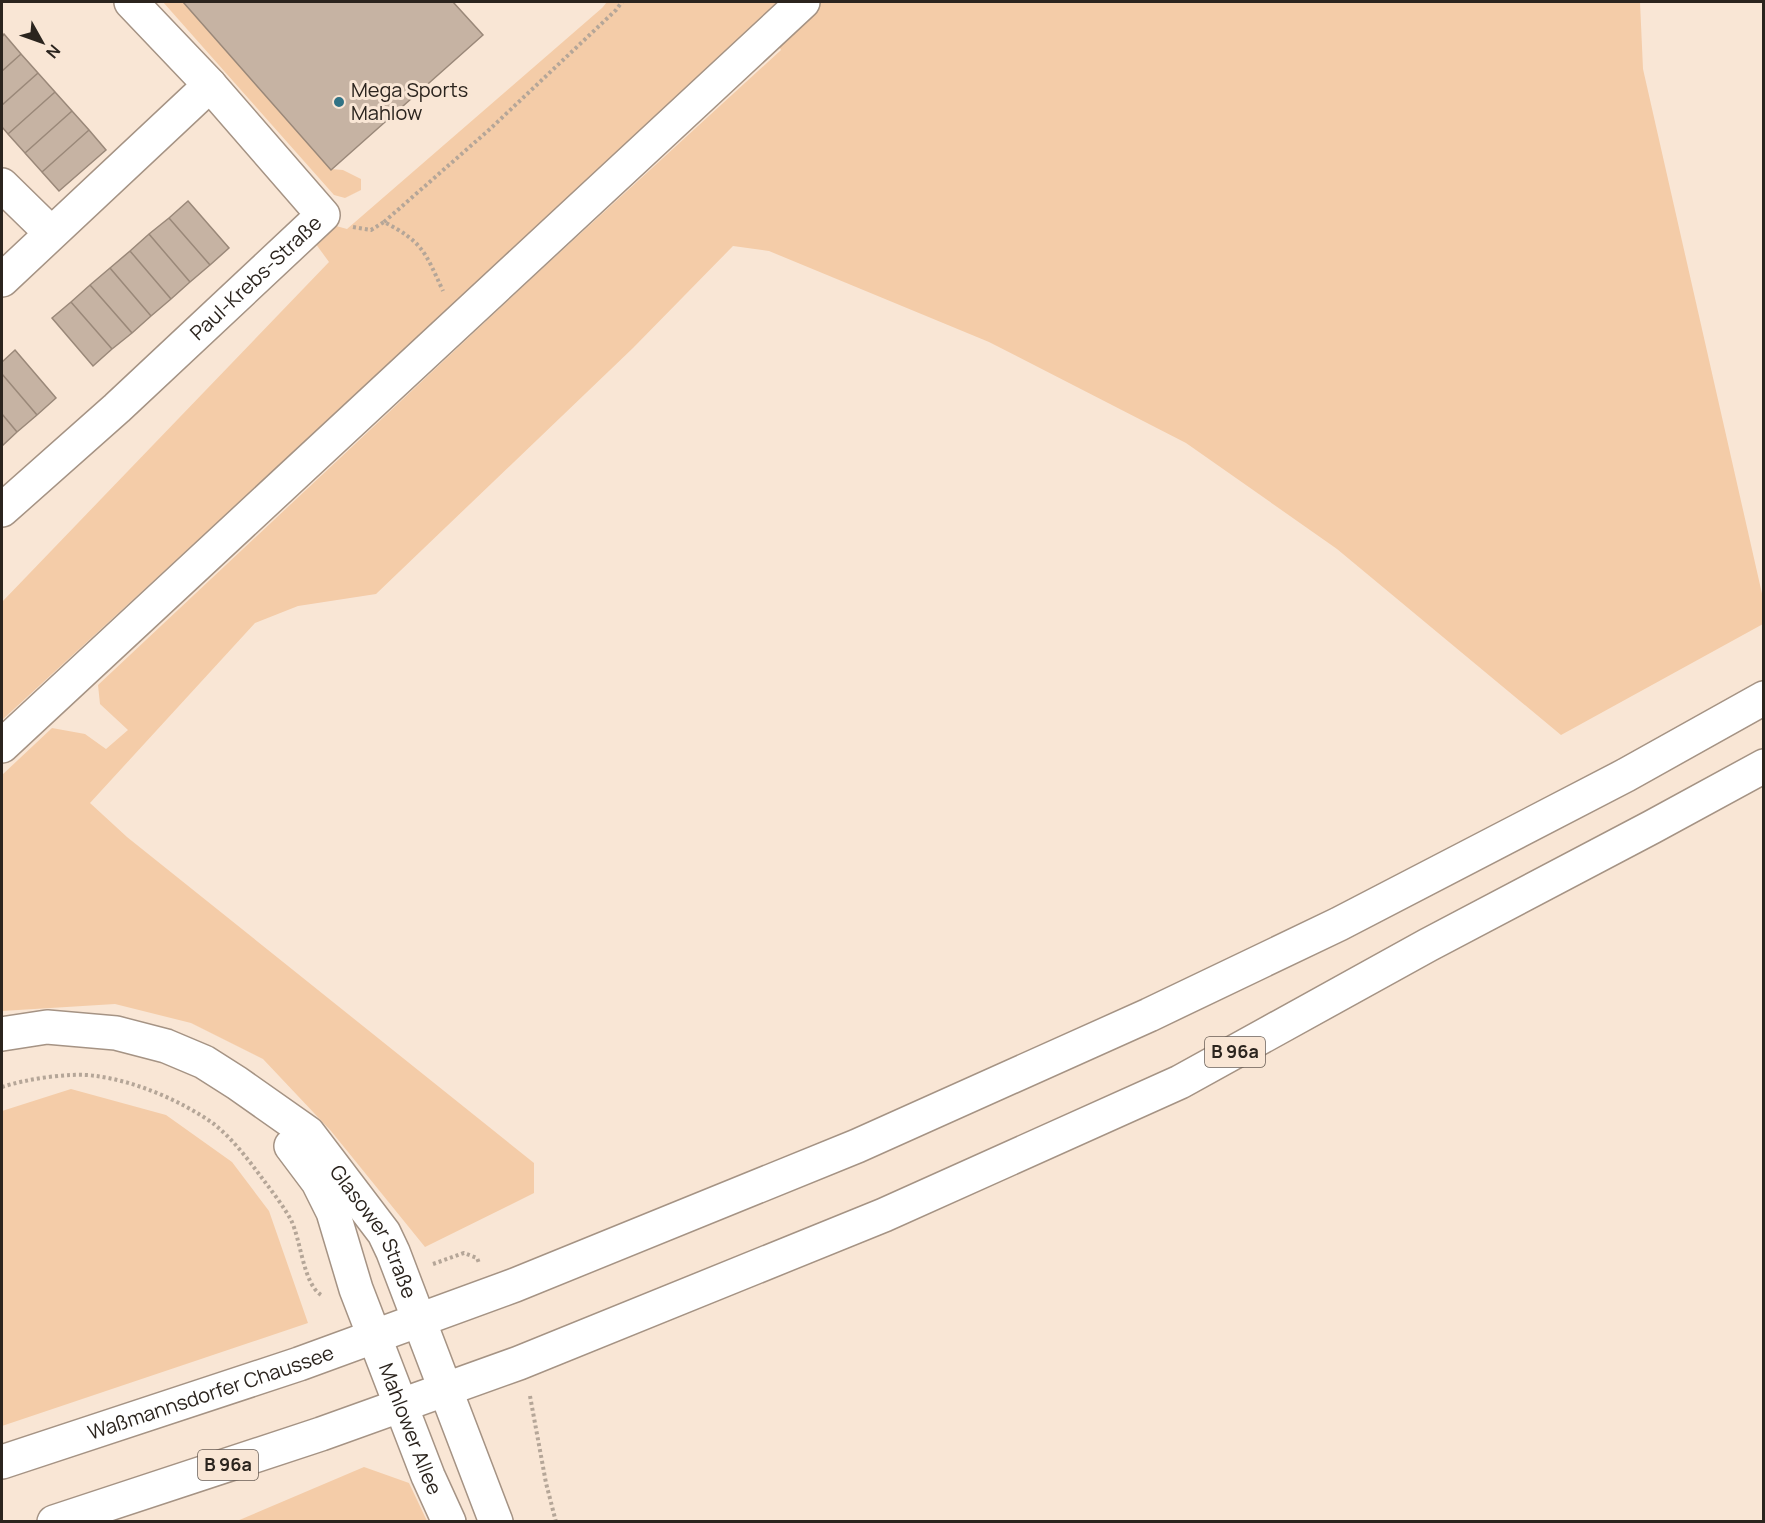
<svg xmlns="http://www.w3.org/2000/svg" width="1765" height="1523" font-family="Manrope,sans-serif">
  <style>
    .green { fill: #f4cca8 }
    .building { fill: #c6b3a3; stroke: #9a8879; stroke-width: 1.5 }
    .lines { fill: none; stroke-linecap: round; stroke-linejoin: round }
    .minor-casing { stroke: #a59384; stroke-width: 36 }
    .major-casing { stroke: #a59384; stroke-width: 36 }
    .path { stroke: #b5a698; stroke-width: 4; stroke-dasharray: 3 3; stroke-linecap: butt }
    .minor { stroke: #fff; stroke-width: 33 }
    .major { stroke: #fff; stroke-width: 33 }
    .poi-dot { fill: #317385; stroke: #f9e6d5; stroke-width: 2 }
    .labels { text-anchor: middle; stroke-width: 6; stroke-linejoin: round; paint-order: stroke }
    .shield { fill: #f9e6d5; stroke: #695e55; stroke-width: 1.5 }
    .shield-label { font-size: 18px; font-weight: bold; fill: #2b241e }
    .poi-label { font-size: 20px; fill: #2b241e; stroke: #f9e6d5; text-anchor: start }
    .street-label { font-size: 20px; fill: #2b241e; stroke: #f9e6d5 }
  </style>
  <rect width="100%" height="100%" fill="#f9e6d5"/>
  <!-- green -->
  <path class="green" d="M163,2H183L331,169L343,170L361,179V190L345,198L334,195Z
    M607,2H1640L1643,69L1763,598V624L1561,735L1337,549L1186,443L989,342L769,251L733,246L633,348L376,594L298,606L255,623L90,803L127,837L534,1163V1193L425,1247L331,1131L263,1059L191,1023L115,1004L2,1011V775L52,728L85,734L106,749L128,730L100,704L98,685L532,278L781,50L764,15L456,303L2,720V602L329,262L310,236L329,224L347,229L602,8Z
    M71,1089L166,1115L232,1162L269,1211L308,1323L2,1426V1111Z
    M364,1467L409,1483L427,1521H237Z"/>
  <!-- building -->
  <path class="building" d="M183,2H453L483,35L331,170Z
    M4,34L21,54L2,71V37Z
    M21,54L38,73L2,105V71Z
    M38,73L55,92L8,134L2,127V105Z
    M55,92L72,111L25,153L8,134Z
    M72,111L89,130L42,172L25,153Z
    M89,130L106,150L59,191L42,172Z
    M188,201L229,248L210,265L169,218Z
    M169,218L210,265L190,282L149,234Z
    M149,234L190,282L171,299L130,251Z
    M130,251L171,299L151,316L110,268Z
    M110,268L151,316L132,333L90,285Z
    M90,285L132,333L112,349L71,302Z
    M71,302L112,349L93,366L52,318Z
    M15,350L56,398L37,415L2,374V362Z
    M2,374L37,415L17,432L2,414Z
    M2,414L17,432L2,446Z"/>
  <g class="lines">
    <defs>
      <g id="minor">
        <path d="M2,185L51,233"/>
        <path d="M2,280L210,85"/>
        <path id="s1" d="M2,510L117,408L323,215L210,85L131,2"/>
        <path d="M2,746L803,2"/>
      </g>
      <g id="major">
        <path id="s2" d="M2,1034L47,1027L116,1033L166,1046L204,1062L237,1083L308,1133L384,1233L393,1252L496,1522"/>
        <path id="s3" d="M291,1146L318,1182L333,1212L356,1289L428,1476L449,1522"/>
        <path id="s4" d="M2,1462L299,1364L515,1285L857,1146L1149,1015L1339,924L1626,775L1764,698"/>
        <path d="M54,1522L321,1434L519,1363L884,1215L1180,1082L1428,945L1652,827L1764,766"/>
      </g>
    </defs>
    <!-- minor casing -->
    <use href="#minor" class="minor-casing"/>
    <!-- major casing -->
    <use href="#major" class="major-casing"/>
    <!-- path -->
    <path class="path" d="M384,222L490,129L616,10L622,2
      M353,227L371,230L384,222C423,242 425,252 443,291
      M2,1087C26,1079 71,1072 96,1076C135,1081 182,1101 214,1124C234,1140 250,1162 265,1182C274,1194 284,1207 291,1220C301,1240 303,1283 321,1295
      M433,1264L464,1253L477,1258L479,1263
      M530,1396L546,1483L556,1522"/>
    <!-- minor -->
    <use href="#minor" class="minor"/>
    <!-- major -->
    <use href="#major" class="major"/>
  </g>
  <!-- markers -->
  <circle class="poi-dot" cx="339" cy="102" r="6"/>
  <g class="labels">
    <!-- shield labels -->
    <g class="shield">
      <rect x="1205" y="1037" width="60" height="30" rx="4.5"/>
      <rect x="198" y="1450" width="60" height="30" rx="4.5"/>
    </g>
    <g class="shield-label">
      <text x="1235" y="1058">B 96a</text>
      <text x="228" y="1471">B 96a</text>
    </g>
    <!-- poi labels -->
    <g class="poi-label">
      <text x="351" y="97">Mega Sports<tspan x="351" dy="23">Mahlow</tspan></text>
    </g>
    <!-- street labels -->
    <g class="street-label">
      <text dy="7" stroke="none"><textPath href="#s1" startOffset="344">Paul-Krebs-Straße</textPath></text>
      <text dy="7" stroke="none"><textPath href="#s2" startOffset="453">Glasower Straße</textPath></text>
      <text dy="7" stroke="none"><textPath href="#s4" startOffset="220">Waßmannsdorfer Chaussee</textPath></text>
      <text dy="7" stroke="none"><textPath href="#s3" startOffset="309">Mahlower Allee</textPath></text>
    </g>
  </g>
  <!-- border -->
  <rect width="1765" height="1523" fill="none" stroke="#2b241e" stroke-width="6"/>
  <!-- north arrow -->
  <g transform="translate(42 42) rotate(130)" stroke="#f9e6d5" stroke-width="4.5" paint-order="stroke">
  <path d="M0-4.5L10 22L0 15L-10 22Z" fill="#2b241e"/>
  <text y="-9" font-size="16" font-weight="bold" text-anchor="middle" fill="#2b241e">N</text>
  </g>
</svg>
